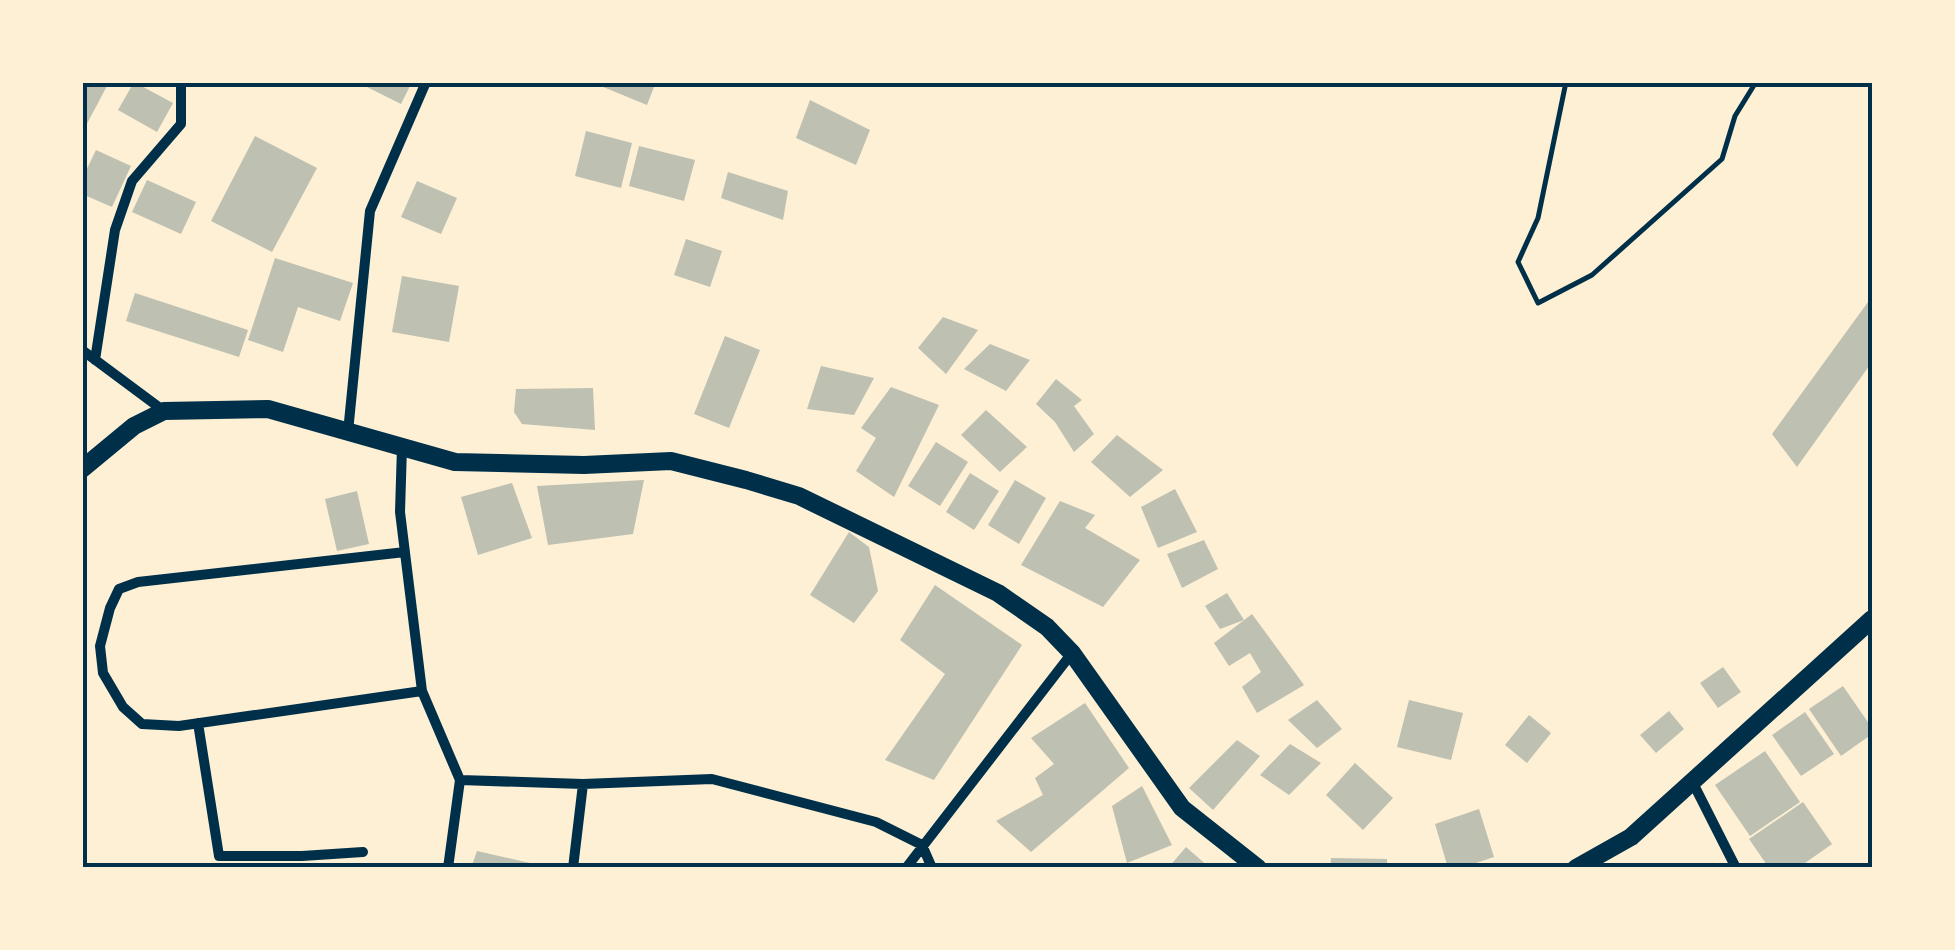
<svg xmlns="http://www.w3.org/2000/svg" width="1955" height="950" font-family="'PT Sans Narrow',sans-serif">
  <style>
    .building { fill: #bec0b2 }
    .lines { fill: none; stroke-linecap: round; stroke-linejoin: round }
    .path { stroke: #003049; stroke-width: 5 }
    .minor { stroke: #003049; stroke-width: 10 }
    .secondary { stroke: #003049; stroke-width: 18 }
    .neatline { fill: none; stroke: #003049; stroke-width: 4 }
  </style>
  <rect width="100%" height="100%" fill="#fdf0d5"/>
  <!-- building -->
  <path class="building" d="M82,82H100L107,86L82,133Z
    M134,82L173,103L157,132L118,110Z
    M357,82H412L401,104Z
    M591,82H656L647,105Z
    M810,100L870,130L856,165L796,138Z
    M586,131L632,143L621,188L575,176Z
    M255,136L317,168L272,252L211,221Z
    M639,146L695,160L684,201L629,186Z
    M96,150L131,166L112,207L82,194V179Z
    M728,172L788,191L783,220L721,198Z
    M147,180L196,202L181,234L132,212Z
    M417,181L457,198L441,234L401,217Z
    M686,239L722,251L710,287L674,275Z
    M275,258L353,283L340,321L298,307L283,352L248,340Z
    M402,276L459,286L449,342L392,332Z
    M135,293L248,330L239,357L126,321Z
    M1868,302L1872,305V362L1797,467L1772,434Z
    M943,317L978,330L946,374L918,348Z
    M725,336L760,350L729,428L694,414Z
    M990,344L1030,360L1006,391L964,369Z
    M821,366L874,378L854,415L807,409Z
    M1056,379L1082,400L1074,406L1094,434L1074,452L1055,422L1036,404Z
    M891,387L939,405L894,497L856,471L876,438L861,428Z
    M593,388L595,430L522,424L514,412L516,389Z
    M986,410L1027,447L1000,472L961,435Z
    M1117,435L1163,470L1130,497L1091,462Z
    M936,442L968,462L940,506L908,486Z
    M970,473L999,491L974,530L946,512Z
    M644,480L633,534L548,545L537,486Z
    M1015,480L1046,498L1019,544L988,525Z
    M512,483L532,538L478,555L461,497Z
    M1175,489L1197,532L1158,548L1141,507Z
    M357,491L369,544L337,551L325,499Z
    M1060,501L1095,515L1085,528L1140,560L1103,607L1021,565Z
    M849,532L869,547L878,591L854,623L810,595Z
    M1204,540L1218,569L1182,588L1167,554Z
    M935,585L1022,645L934,780L885,760L945,674L900,640Z
    M1227,593L1244,620L1220,629L1205,606Z
    M1252,614L1304,685L1257,713L1242,687L1261,672L1250,653L1229,666L1214,643Z
    M1723,667L1741,692L1718,708L1700,683Z
    M1843,686L1872,728V734L1841,756L1809,709Z
    M1317,700L1342,729L1317,748L1288,720Z
    M1409,700L1463,713L1451,760L1397,747Z
    M1085,703L1129,768L1031,852L996,821L1043,795L1035,778L1054,764L1031,738Z
    M1669,711L1684,729L1656,753L1640,735Z
    M1805,712L1834,754L1801,776L1772,735Z
    M1529,715L1551,733L1527,763L1505,745Z
    M1237,740L1260,756L1213,810L1189,788Z
    M1290,744L1321,763L1289,795L1260,775Z
    M1765,751L1800,802L1750,836L1715,785Z
    M1355,763L1393,798L1363,830L1326,795Z
    M1142,786L1172,845L1127,863L1112,806Z
    M1803,802L1832,844L1798,868H1769L1749,839Z
    M1479,809L1494,857L1461,868H1448L1435,824Z
    M1186,847L1210,868H1168Z
    M477,851L530,863L528,868H471Z
    M1331,858L1387,859V868H1330Z"/>
  <g class="lines">
    <!-- path -->
    <path class="path" d="M1566,82L1538,218L1518,262L1538,303L1592,275L1722,159L1735,116L1756,82"/>
    <!-- minor -->
    <path class="minor" d="M82,350L164,411
      M95,360L115,230L132,181L181,124V82
      M348,432L370,211L426,82
      M402,447L400,512L422,691L460,780L583,784L712,779L876,822L922,845L932,868
      M405,552L138,582L119,589L110,608L100,646L103,673L123,707L142,724L179,726L422,691
      M198,723L219,856H302L363,852
      M1693,783L1736,868
      M448,868L460,780
      M573,868L583,784
      M906,868L1072,653"/>
    <!-- secondary -->
    <path class="secondary" d="M82,469L134,426L164,411L268,409L455,462L584,465L671,461L746,480L799,496L998,593L1047,627L1072,653L1182,808L1258,868
      M1576,868L1631,837L1872,619"/>
  </g>
  <!-- border -->
  <rect width="1955" height="950" fill="none" stroke="#fdf0d5" stroke-width="170"/>
  <rect x="85" y="85" width="1785" height="780" class="neatline"/>
</svg>
